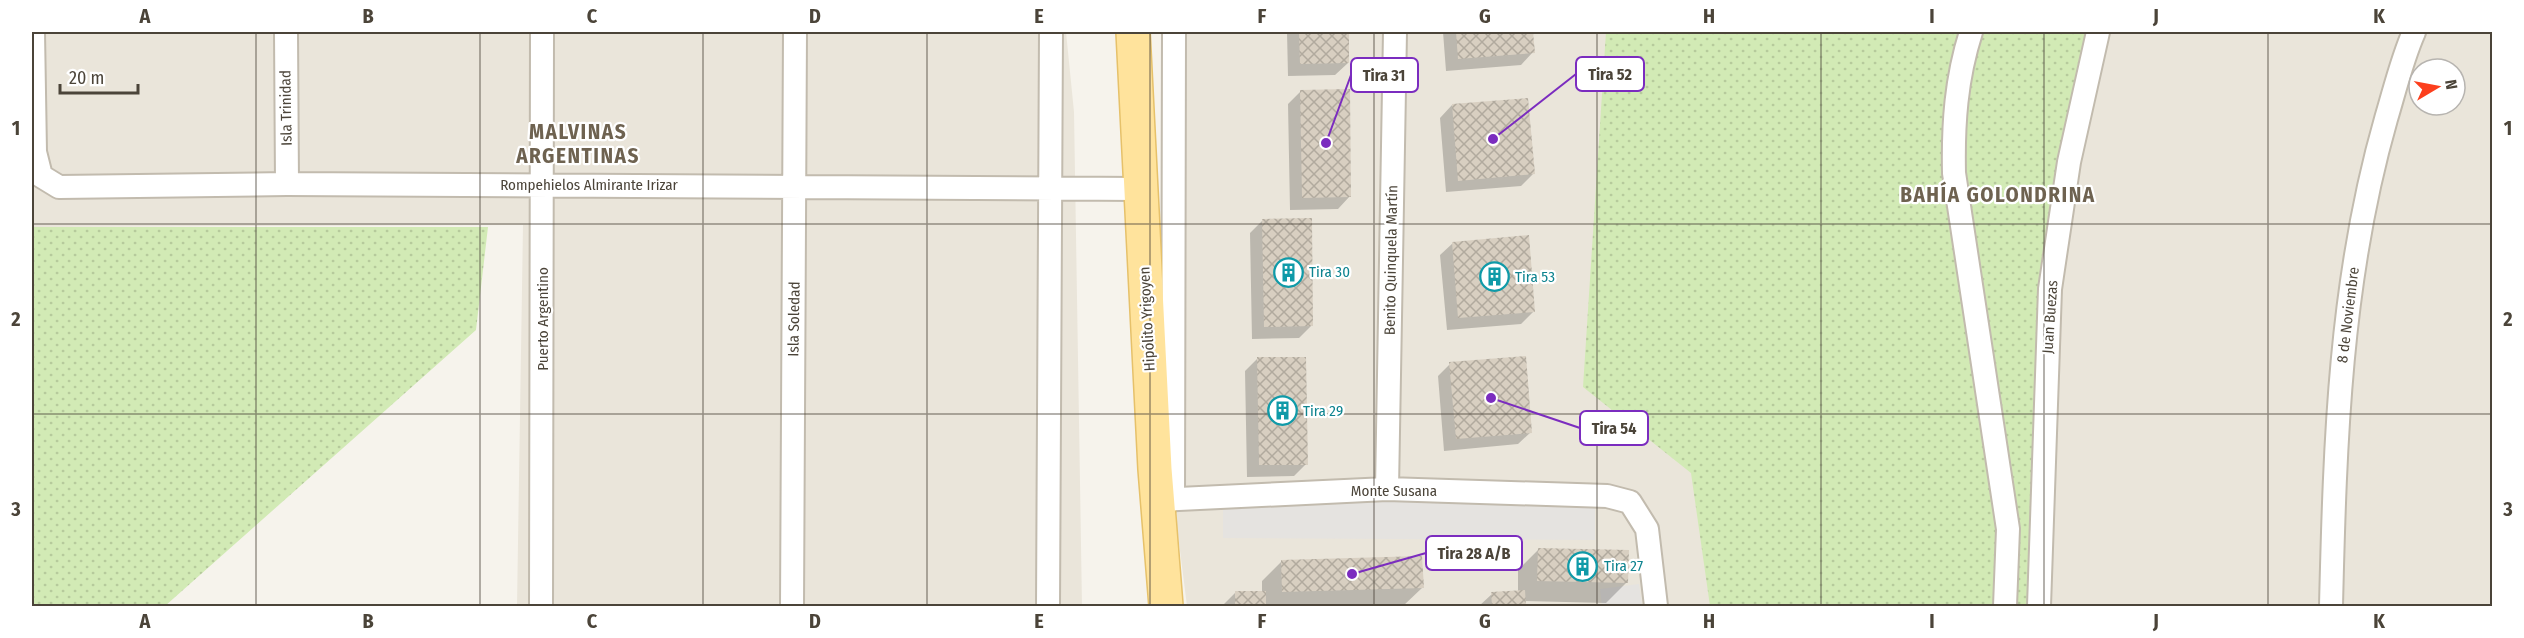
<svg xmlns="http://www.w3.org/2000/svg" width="2524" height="638" font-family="'Fira Sans Condensed',sans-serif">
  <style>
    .residential { fill: #eae5da; fill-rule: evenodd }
    .grass { fill: url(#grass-dots) }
    .parking { fill: #e5e3e0 }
    .shadow { fill: #0003 }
    .building { fill: url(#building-cross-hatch) }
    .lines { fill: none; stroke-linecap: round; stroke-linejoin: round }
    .minor-casing { stroke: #c2bbae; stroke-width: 26 }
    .primary-casing { stroke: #e6c16a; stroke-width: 36 }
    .minor { stroke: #fff; stroke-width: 22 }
    .primary { stroke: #ffe39c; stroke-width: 33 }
    .grid { fill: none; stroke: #4b4439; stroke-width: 1.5; stroke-opacity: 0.55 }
    .labels { text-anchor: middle; stroke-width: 4.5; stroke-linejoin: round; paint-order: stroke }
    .street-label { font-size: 15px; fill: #4b4439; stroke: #fff }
    .culture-label { font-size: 15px; fill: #0d838f; stroke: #fff; text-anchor: start }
    .district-label { font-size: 21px; font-weight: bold; letter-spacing: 1.5px; fill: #6e6250; stroke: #fff }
    .leader { fill: none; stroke: #7b2cbf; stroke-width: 2 }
    .callout-dot { fill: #7b2cbf; stroke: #fff; stroke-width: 2 }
    .callout { fill: #fff; stroke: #7b2cbf; stroke-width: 2 }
    .callout-label { font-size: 16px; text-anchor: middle; font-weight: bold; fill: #4b4439 }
    .neatline { fill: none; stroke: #4b4439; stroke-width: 2 }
    .grid-label { font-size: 20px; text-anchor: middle; font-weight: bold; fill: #4b4439 }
  </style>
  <defs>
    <pattern id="grass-dots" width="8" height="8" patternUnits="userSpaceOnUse" patternTransform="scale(1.5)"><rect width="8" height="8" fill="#d2eab5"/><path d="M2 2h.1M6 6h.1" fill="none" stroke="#b6ca9c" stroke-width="1.8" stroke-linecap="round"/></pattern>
    <pattern id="building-cross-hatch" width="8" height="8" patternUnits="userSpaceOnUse" patternTransform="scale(1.5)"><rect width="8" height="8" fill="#d8cfc1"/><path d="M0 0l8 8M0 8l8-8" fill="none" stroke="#b1aa9e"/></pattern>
  </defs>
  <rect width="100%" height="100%" fill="#f6f3ec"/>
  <!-- residential -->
  <path class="residential" d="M32,32H1066L1074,112L1082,606H517L523,225L32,227Z
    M1185,32H2492V606H1187L1176,519ZM2419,69H2455V105H2419Z"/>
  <!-- grass -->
  <path class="grass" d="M1606,32H2095L2046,288L2038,606H1710L1691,473L1583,387Z
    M32,227H488L476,330L165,606H32Z"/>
  <!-- parking -->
  <path class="parking" d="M1223,500L1595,501V540L1223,538Z
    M1639,584L1642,606H1602L1600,589Z"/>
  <!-- shadow -->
  <path class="shadow" d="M1287,32H1347L1348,63L1335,75L1288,76Z
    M1443,32H1532L1533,52L1521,65L1446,71Z
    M1301,91L1350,196L1338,209L1290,210L1288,104Z
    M1452,105L1533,174L1521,186L1446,192L1440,118Z
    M1263,220L1312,325L1299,338L1252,339L1250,233Z
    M1453,243L1534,311L1521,324L1447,330L1440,255Z
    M1257,359L1306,464L1294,476L1247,477L1245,371Z
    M1450,364L1531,432L1518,444L1444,451L1438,376Z
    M1538,550L1626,583L1606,603L1524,601V606H1479L1492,594L1518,592V570Z
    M1282,561L1422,588L1403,606H1222L1235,593L1262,592V581Z"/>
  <!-- building -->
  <path class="building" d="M1299,32H1349V63L1300,64Z
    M1456,32H1533L1535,53L1458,59Z
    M1350,89L1351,197L1302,198L1300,90Z
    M1528,98L1535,174L1458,181L1452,104Z
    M1312,218L1313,326L1264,327L1262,219Z
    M1529,235L1535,312L1458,318L1452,242Z
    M1526,356L1532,433L1456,439L1449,362Z
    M1257,357H1306L1308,465H1259Z
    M1538,548L1629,550L1628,583L1537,581Z
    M1422,556L1424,588L1282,592L1281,560Z
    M1525,590L1526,606H1492L1491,592Z
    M1235,591H1266V606H1235Z"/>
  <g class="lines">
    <defs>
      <path id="minor" d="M33,32L35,152L41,176L59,187L287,184L1140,189
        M286,32L287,184
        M1971,32C1956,79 1953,124 1954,173L2008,529L2005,606
        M1387,489L1395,32
        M1158,500L1387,489L1607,496L1630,502L1647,529L1656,606
        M1173,500L1174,32
        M541,606L542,32
        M792,606L795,32
        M1048,606L1051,32
        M2039,606L2050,289L2069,162L2098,32
        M2331,606C2335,440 2340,279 2386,119C2395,89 2402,59 2414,32"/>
      <path id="primary" d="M1133,32L1155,469L1166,606"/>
    </defs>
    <!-- minor casing -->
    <use href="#minor" class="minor-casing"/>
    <!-- primary casing -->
    <use href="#primary" class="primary-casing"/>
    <!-- minor -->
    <use href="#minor" class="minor"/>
    <!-- primary -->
    <use href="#primary" class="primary"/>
  </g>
  <!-- grid -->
  <path class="grid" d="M256,32V606M480,32V606M703,32V606M927,32V606M1150,32V606M1374,32V606M1597,32V606M1821,32V606M2044,32V606M2268,32V606M32,224H2492M32,414H2492"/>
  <!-- icons -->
  <defs>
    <symbol id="building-ring" viewBox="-11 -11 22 22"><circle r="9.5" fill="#fff" stroke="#0f9aa8" stroke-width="1.5"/><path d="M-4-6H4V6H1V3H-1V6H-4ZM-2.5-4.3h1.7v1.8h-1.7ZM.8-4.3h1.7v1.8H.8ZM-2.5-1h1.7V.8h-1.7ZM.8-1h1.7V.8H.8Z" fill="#0f9aa8"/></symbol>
  </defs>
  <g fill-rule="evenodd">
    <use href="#building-ring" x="1272" y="256" width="33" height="33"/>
    <use href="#building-ring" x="1478" y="260" width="33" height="33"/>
    <use href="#building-ring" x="1266" y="394" width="33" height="33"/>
    <use href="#building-ring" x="1566" y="550" width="33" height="33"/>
  </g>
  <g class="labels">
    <!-- street labels -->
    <g class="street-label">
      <text transform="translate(286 108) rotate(-91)" y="5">Isla Trinidad</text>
      <text x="589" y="190">Rompehielos Almirante Irizar</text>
      <text transform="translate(1391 260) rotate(-89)" y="5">Benito Quinquela Martín</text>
      <text transform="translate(2348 315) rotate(-83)" y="5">8 de Noviembre</text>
      <text transform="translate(2050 317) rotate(-86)" y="5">Juan Buezas</text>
      <text transform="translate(543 319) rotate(-90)" y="5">Puerto Argentino</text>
      <text transform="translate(794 319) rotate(-89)" y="5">Isla Soledad</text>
      <text transform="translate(1147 319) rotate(-93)" y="5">Hipólito Yrigoyen</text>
      <text x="1394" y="496">Monte Susana</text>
    </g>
    <!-- culture labels -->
    <g class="culture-label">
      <text x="1309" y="277">Tira 30</text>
      <text x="1515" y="282">Tira 53</text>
      <text x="1303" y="416">Tira 29</text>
      <text x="1604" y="571">Tira 27</text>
    </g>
    <!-- district labels -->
    <g class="district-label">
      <text x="578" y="139">MALVINAS<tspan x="578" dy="24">ARGENTINAS</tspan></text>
      <text x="1998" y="202">BAHÍA GOLONDRINA</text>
    </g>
  </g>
  <!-- callouts -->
  <path class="leader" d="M1493 139L1576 74M1326 143L1351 75M1491 398L1580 428M1352 574L1426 553"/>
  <g class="callout-dot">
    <circle cx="1493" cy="139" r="6"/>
    <circle cx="1326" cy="143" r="6"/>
    <circle cx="1491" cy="398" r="6"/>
    <circle cx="1352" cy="574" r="6"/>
  </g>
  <g class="callout">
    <rect x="1576" y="57" width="68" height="34" rx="6"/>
    <rect x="1351" y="58" width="67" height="34" rx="6"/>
    <rect x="1580" y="411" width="68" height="34" rx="6"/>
    <rect x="1426" y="536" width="96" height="34" rx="6"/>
  </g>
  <g class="callout-label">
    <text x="1610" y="80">Tira 52</text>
    <text x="1384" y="81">Tira 31</text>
    <text x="1614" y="434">Tira 54</text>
    <text x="1474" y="559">Tira 28 A/B</text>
  </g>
  <!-- border -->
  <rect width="2524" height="638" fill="none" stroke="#ffffff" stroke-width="66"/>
  <!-- north arrow -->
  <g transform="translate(2437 87) rotate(80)"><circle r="28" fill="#ffffff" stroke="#b7b4b0" stroke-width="1.5"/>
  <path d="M0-4.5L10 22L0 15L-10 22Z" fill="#fc3f1d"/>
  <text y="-9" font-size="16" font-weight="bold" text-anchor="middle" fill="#4b4439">N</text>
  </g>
  <!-- scale -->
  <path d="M60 84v9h78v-9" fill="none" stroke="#4b4439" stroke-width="3"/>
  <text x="69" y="84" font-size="18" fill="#4b4439" stroke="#ffffff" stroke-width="4.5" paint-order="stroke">20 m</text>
  <rect x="33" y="33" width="2458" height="572" class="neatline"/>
  <g class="grid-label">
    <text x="145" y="23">A</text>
    <text x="368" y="23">B</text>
    <text x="592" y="23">C</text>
    <text x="815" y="23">D</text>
    <text x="1039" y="23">E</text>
    <text x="1262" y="23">F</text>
    <text x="1485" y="23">G</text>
    <text x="1709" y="23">H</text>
    <text x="1932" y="23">I</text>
    <text x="2156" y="23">J</text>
    <text x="2379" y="23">K</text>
    <text x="16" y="135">1</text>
    <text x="2508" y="135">1</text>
    <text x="16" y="326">2</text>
    <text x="2508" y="326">2</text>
    <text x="16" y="516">3</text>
    <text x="2508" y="516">3</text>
    <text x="145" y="628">A</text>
    <text x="368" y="628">B</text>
    <text x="592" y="628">C</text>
    <text x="815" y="628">D</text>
    <text x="1039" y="628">E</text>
    <text x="1262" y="628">F</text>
    <text x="1485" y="628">G</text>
    <text x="1709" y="628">H</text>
    <text x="1932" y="628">I</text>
    <text x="2156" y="628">J</text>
    <text x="2379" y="628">K</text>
  </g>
</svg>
